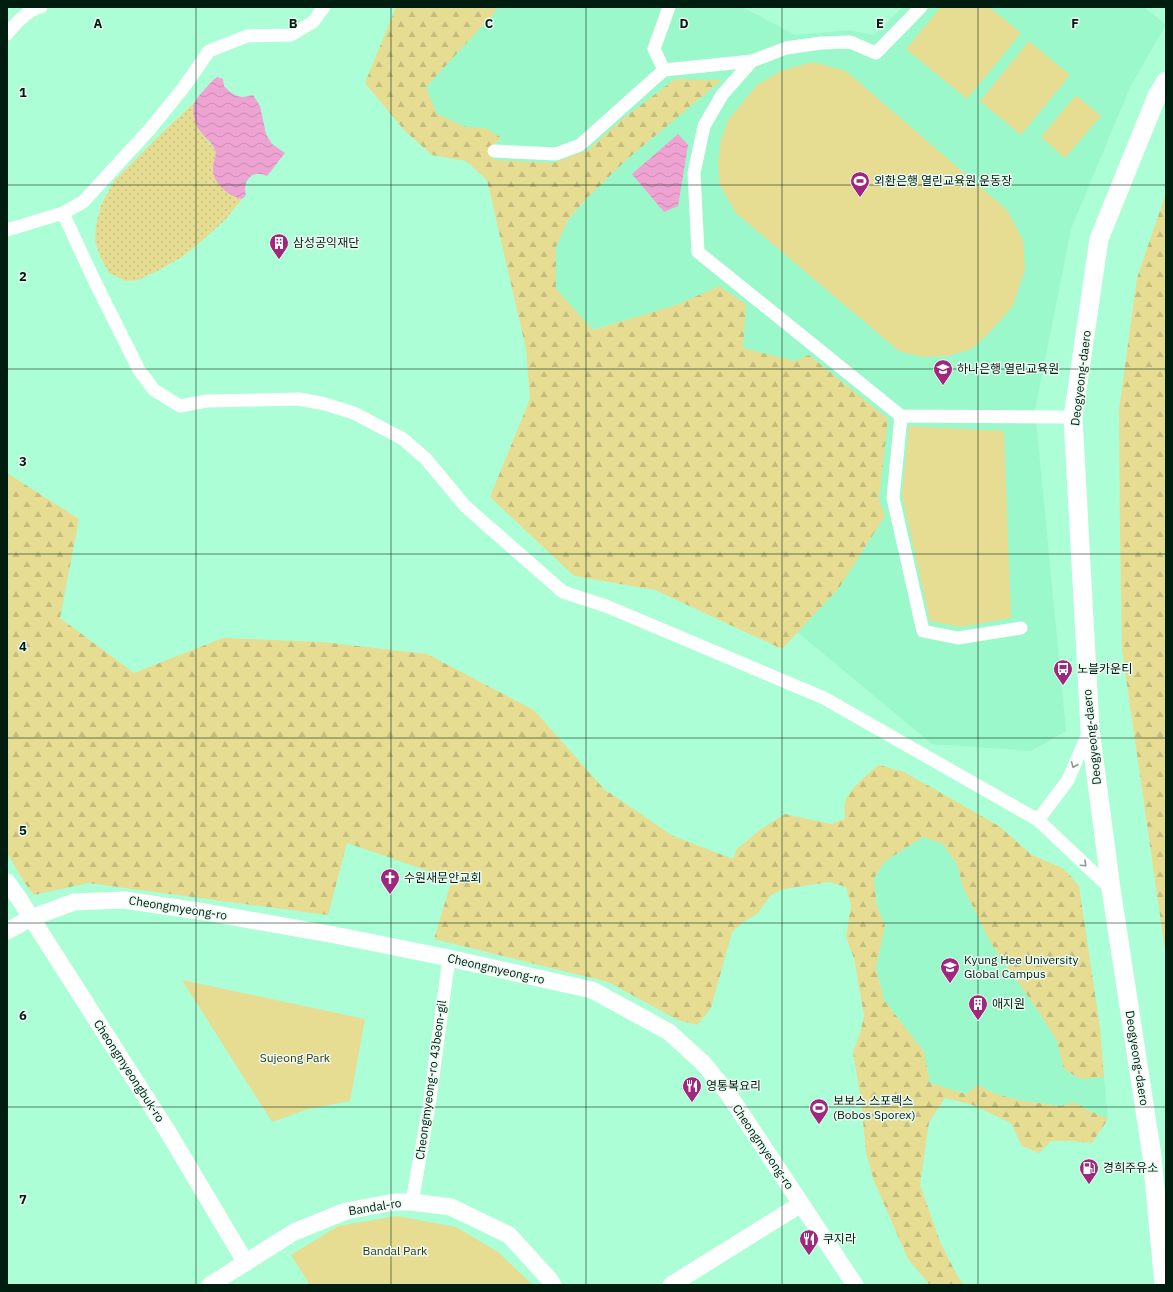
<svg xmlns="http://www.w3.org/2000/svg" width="1173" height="1292" font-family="'IBM Plex Sans','Noto Sans KR',sans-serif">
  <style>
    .built { fill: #9bf8ca }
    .grass { fill: url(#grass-dots) }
    .forest { fill: url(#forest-firs) }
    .park { fill: #e6dd93 }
    .water { fill: url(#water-waves) }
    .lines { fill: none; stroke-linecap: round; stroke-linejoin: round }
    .minor { stroke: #fff; stroke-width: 13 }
    .tertiary { stroke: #fff; stroke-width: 17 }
    .secondary { stroke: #fff; stroke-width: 19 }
    .oneway { stroke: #8c9993 }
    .grid { fill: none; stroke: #001d0f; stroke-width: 1; stroke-opacity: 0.55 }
    .labels { text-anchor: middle; stroke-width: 3; stroke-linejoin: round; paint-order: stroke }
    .poi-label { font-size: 12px; fill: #001d0f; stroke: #ebfbf2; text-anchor: start }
    .street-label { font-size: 12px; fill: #001d0f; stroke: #ebfbf2 }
    .park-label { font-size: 12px; fill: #38330f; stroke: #ebfbf2 }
    .grid-label { font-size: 13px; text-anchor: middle; font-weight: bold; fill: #001d0f; stroke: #ebfbf2; stroke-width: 3; stroke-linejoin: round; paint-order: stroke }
  </style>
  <defs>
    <pattern id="grass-dots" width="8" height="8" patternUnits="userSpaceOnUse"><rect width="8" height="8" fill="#e6dd93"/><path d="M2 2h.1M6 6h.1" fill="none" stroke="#c4bd7e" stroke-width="1.8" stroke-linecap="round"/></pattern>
    <pattern id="forest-firs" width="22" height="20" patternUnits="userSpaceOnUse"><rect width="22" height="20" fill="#e6dd93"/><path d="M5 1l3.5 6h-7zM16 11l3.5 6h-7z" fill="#c4bd7e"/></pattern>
    <pattern id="water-waves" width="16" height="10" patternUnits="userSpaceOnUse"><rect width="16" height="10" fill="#eea3d2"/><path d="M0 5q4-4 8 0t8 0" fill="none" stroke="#ca8cb3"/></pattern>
  </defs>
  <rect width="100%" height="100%" fill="#abfed5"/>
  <!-- built -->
  <path class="built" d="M498,7H742L795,35L849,30L874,35L903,7H1144L1166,25L1131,85L1071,229L1035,410L1066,731L1031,751L932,744L797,632L838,589L794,362L742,349L679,304L592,330L555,290V248L568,220L585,201L494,160L488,150L501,139L466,127L437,114L425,88L494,13Z
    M923,837L943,844L957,864L963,887L1057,1041L1064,1069L1080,1079L1104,1077L1108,1119L1084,1108L1074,1102L1061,1106L1018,1100L993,1093L978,1085L966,1094L930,1083L924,1052L884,1000L876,968L885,926L877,906L874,880L884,862Z"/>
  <!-- grass -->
  <path class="grass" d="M195,102C194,113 195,125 201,133C214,149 219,146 213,169C222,186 223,193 242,199L225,220L204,239L182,257L161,269L138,280L126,281L109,273L100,256L95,241L96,225L101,205L115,180L162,133Z"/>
  <!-- forest -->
  <path class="forest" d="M396,7H498L495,12L426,87L437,114L466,127L485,128L502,138L488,149L494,160L553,163L588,150L620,121L675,79L722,80L625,161L585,200L568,220L556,247V289L593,330L679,304L719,286L746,304L743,348L795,361L809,355L888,419L879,499L885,516L839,588L782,649L655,590L574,576L490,497L530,399L526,349L487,180L466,161L432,155L405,131L365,83Z
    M1166,193V957L1122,650L1120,531L1119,410L1137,278Z
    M7,473L79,519L60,618L134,673L223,638L323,642L427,654L534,710L604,789L673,836L733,859L737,849L761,829L785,814L831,824L845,819C845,814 844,808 845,803C848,790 869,773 879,765L904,772L999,826L1032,855L1064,869L1079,886L1100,1028L1104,1077L1080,1079L1064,1069L1057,1041L1041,1015L992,945L963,887L957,864L943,844L923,837L884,862L874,879L877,906L885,926L876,968L884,1000L924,1052L930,1083L966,1094L978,1085L993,1093L1018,1100L1061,1106L1074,1102L1084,1108L1108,1119L1092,1143L1071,1141H1051L1039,1153L1022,1146L1011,1123L973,1105L945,1098L929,1122L920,1185L941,1244L958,1277L964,1285H930L908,1259L874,1181L866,1152L861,1100L853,1052L860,1033L864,1016L854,958L846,937L851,905L846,887L829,882L784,889L771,895L757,914L743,922L732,932L711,1008L697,1025L678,1020L608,982L434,939L452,879L347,843L328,915L88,883L34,895L24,882L7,853Z"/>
  <!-- park -->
  <path class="park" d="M941,7H989L1021,33L967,99L906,49Z
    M1029,41L1070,75L1021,135L980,101Z
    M813,62L846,71L1007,210L1023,240L1025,269L1013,306L988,334L972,349L948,356L922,357L899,351L736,213L720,185L718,164L721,140L728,120L757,85L783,70Z
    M1076,95L1101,116L1065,158L1041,137Z
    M909,426L1004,431L1011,618L961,627L930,621L902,496Z
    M182,980L365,1019L350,1101L308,1109L272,1122Z
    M397,1216L456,1227L498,1252L533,1285H310L291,1255L338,1226Z"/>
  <!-- water -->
  <path class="water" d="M217,77L223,79L224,86L230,92L237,96L243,97L253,95L260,106L266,134L272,144L285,153L267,176C253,169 242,180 246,195L242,199C230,196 212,184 213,168C213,162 217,157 215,150C212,142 205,138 200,131C195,125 191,110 195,102C198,96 212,81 217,77Z
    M678,134L688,145L678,206L664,212L632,174Z"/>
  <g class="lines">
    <!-- minor -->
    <path class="minor" d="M921,7L876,53L850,42L821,43L786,48L752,61L722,95L704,126L694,173L698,252L901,416L1073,417
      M7,34C15,24 29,9 41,7
      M664,70L654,49L669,7
      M494,151L556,154L580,145L664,70L752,61
      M63,213L94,280L139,370L154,390L180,406L207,401L299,399L325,404L354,413L403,439L426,459L465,506L563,592L606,606L824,698L1038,820
      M7,230L63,213L83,202L150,129L184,87L209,51L247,36L291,35L313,22L324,7
      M901,416L893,498L923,631L958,638L1021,628
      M1090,729L1068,780L1038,820L1111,889
      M412,1202L429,1106L449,958"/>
    <!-- tertiary -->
    <path class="tertiary" d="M7,882L18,897L168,1132L246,1263
      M7,931L31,918L74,902L124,900L205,912L335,935L449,958L592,990L669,1032L703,1063L727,1092L855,1285
      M210,1285L294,1232L346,1211L395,1202H412L451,1207L509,1235L550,1280L553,1285
      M671,1285L801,1204"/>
    <!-- secondary -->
    <path class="secondary" d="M1164,1285L1152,1156L1111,889L1090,729L1073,417L1099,239L1157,96L1166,81"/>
  </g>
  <!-- one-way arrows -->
  <defs><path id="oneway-chevron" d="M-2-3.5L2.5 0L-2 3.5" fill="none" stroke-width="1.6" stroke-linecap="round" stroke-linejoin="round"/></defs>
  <g class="oneway">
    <use href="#oneway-chevron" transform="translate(1074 765) rotate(113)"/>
    <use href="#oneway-chevron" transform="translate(1084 864) rotate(43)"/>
  </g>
  <!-- grid -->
  <path class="grid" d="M196,7V1285M391,7V1285M586,7V1285M782,7V1285M978,7V1285M7,185H1166M7,369H1166M7,554H1166M7,738H1166M7,923H1166M7,1107H1166"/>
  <!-- icons -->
  <defs>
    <symbol id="stadium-pin" viewBox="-11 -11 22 30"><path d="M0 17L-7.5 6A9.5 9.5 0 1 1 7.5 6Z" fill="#a0277e" stroke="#ebfbf2"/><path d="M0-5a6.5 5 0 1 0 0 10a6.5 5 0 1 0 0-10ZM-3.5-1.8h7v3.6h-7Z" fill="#fff"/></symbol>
    <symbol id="building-pin" viewBox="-11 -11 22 30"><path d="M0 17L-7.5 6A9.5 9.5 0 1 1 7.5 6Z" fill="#a0277e" stroke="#ebfbf2"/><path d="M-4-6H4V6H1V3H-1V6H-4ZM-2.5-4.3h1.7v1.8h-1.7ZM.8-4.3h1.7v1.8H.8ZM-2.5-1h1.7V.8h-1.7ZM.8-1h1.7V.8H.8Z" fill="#fff"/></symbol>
    <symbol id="school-pin" viewBox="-11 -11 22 30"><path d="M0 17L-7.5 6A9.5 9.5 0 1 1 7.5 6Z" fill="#a0277e" stroke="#ebfbf2"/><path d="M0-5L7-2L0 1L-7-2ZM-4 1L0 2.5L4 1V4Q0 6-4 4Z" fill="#fff"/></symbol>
    <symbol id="bus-pin" viewBox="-11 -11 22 30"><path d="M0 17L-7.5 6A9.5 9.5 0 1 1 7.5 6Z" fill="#a0277e" stroke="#ebfbf2"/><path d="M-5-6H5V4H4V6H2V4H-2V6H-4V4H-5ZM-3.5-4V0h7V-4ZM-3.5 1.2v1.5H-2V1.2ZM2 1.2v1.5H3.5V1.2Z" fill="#fff"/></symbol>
    <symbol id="church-pin" viewBox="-11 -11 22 30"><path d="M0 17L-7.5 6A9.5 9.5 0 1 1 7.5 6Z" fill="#a0277e" stroke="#ebfbf2"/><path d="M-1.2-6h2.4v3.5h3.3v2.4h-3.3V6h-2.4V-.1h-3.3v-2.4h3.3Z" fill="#fff"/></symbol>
    <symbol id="university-pin" viewBox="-11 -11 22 30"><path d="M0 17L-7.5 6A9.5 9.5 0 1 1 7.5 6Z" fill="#a0277e" stroke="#ebfbf2"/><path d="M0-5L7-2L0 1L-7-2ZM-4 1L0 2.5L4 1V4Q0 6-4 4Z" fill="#fff"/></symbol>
    <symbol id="restaurant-pin" viewBox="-11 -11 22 30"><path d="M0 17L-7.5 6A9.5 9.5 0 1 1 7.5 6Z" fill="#a0277e" stroke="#ebfbf2"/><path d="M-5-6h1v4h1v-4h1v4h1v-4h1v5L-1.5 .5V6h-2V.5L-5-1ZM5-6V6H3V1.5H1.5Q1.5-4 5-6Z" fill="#fff"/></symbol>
    <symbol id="fuel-pin" viewBox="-11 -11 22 30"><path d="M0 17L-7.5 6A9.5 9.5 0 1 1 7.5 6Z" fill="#a0277e" stroke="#ebfbf2"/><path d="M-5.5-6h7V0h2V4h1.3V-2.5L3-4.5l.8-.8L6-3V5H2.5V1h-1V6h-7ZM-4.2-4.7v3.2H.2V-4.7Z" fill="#fff"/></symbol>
  </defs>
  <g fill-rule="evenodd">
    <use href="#stadium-pin" x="849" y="170" width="22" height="30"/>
    <use href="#building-pin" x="268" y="232" width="22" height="30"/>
    <use href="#school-pin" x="932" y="358" width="22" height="30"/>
    <use href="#bus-pin" x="1052" y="658" width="22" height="30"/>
    <use href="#church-pin" x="379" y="867" width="22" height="30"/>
    <use href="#university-pin" x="939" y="956" width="22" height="30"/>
    <use href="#building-pin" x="967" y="993" width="22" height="30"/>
    <use href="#restaurant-pin" x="681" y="1075" width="22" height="30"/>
    <use href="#stadium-pin" x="808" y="1097" width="22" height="30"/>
    <use href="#fuel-pin" x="1078" y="1157" width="22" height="30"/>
    <use href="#restaurant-pin" x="798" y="1228" width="22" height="30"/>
  </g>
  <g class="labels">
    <!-- poi labels -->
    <g class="poi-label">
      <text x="874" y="185">외환은행 열린교육원 운동장</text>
      <text x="293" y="247">삼성공익재단</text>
      <text x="957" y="373">하나은행 열린교육원</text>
      <text x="1077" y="673">노블카운티</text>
      <text x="404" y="882">수원새문안교회</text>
      <text x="964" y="964">Kyung Hee University<tspan x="964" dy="14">Global Campus</tspan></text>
      <text x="992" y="1008">애지원</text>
      <text x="706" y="1090">영통복요리</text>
      <text x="833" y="1105">보보스 스포렉스<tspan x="833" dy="14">(Bobos Sporex)</tspan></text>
      <text x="1103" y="1172">경희주유소</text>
      <text x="823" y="1243">쿠지라</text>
    </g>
    <!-- street labels -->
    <g class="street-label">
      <text transform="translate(1081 378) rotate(-83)" y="4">Deogyeong-daero</text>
      <text transform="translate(1092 737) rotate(-96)" y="4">Deogyeong-daero</text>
      <text transform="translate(178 908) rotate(9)" y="4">Cheongmyeong-ro</text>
      <text transform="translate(496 969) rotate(13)" y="4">Cheongmyeong-ro</text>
      <text transform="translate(1137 1058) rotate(81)" y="4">Deogyeong-daero</text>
      <text transform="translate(129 1071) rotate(57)" y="4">Cheongmyeongbuk-ro</text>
      <text transform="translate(431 1080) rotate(-82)" y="4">Cheongmyeong-ro 43beon-gil</text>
      <text transform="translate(763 1147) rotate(56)" y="4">Cheongmyeong-ro</text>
      <text transform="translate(375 1207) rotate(-9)" y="4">Bandal-ro</text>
    </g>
    <!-- park labels -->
    <g class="park-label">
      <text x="295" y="1062">Sujeong Park</text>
      <text x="395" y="1255">Bandal Park</text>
    </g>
  </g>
  <g class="grid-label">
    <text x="98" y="28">A</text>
    <text x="293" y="28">B</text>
    <text x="489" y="28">C</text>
    <text x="684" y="28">D</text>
    <text x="880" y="28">E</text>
    <text x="1075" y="28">F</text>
    <text x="23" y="97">1</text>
    <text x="23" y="281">2</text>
    <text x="23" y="466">3</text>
    <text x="23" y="651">4</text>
    <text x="23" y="835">5</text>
    <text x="23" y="1020">6</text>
    <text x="23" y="1204">7</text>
  </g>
  <!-- border -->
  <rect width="1173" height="1292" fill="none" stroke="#001d0f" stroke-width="16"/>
</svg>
